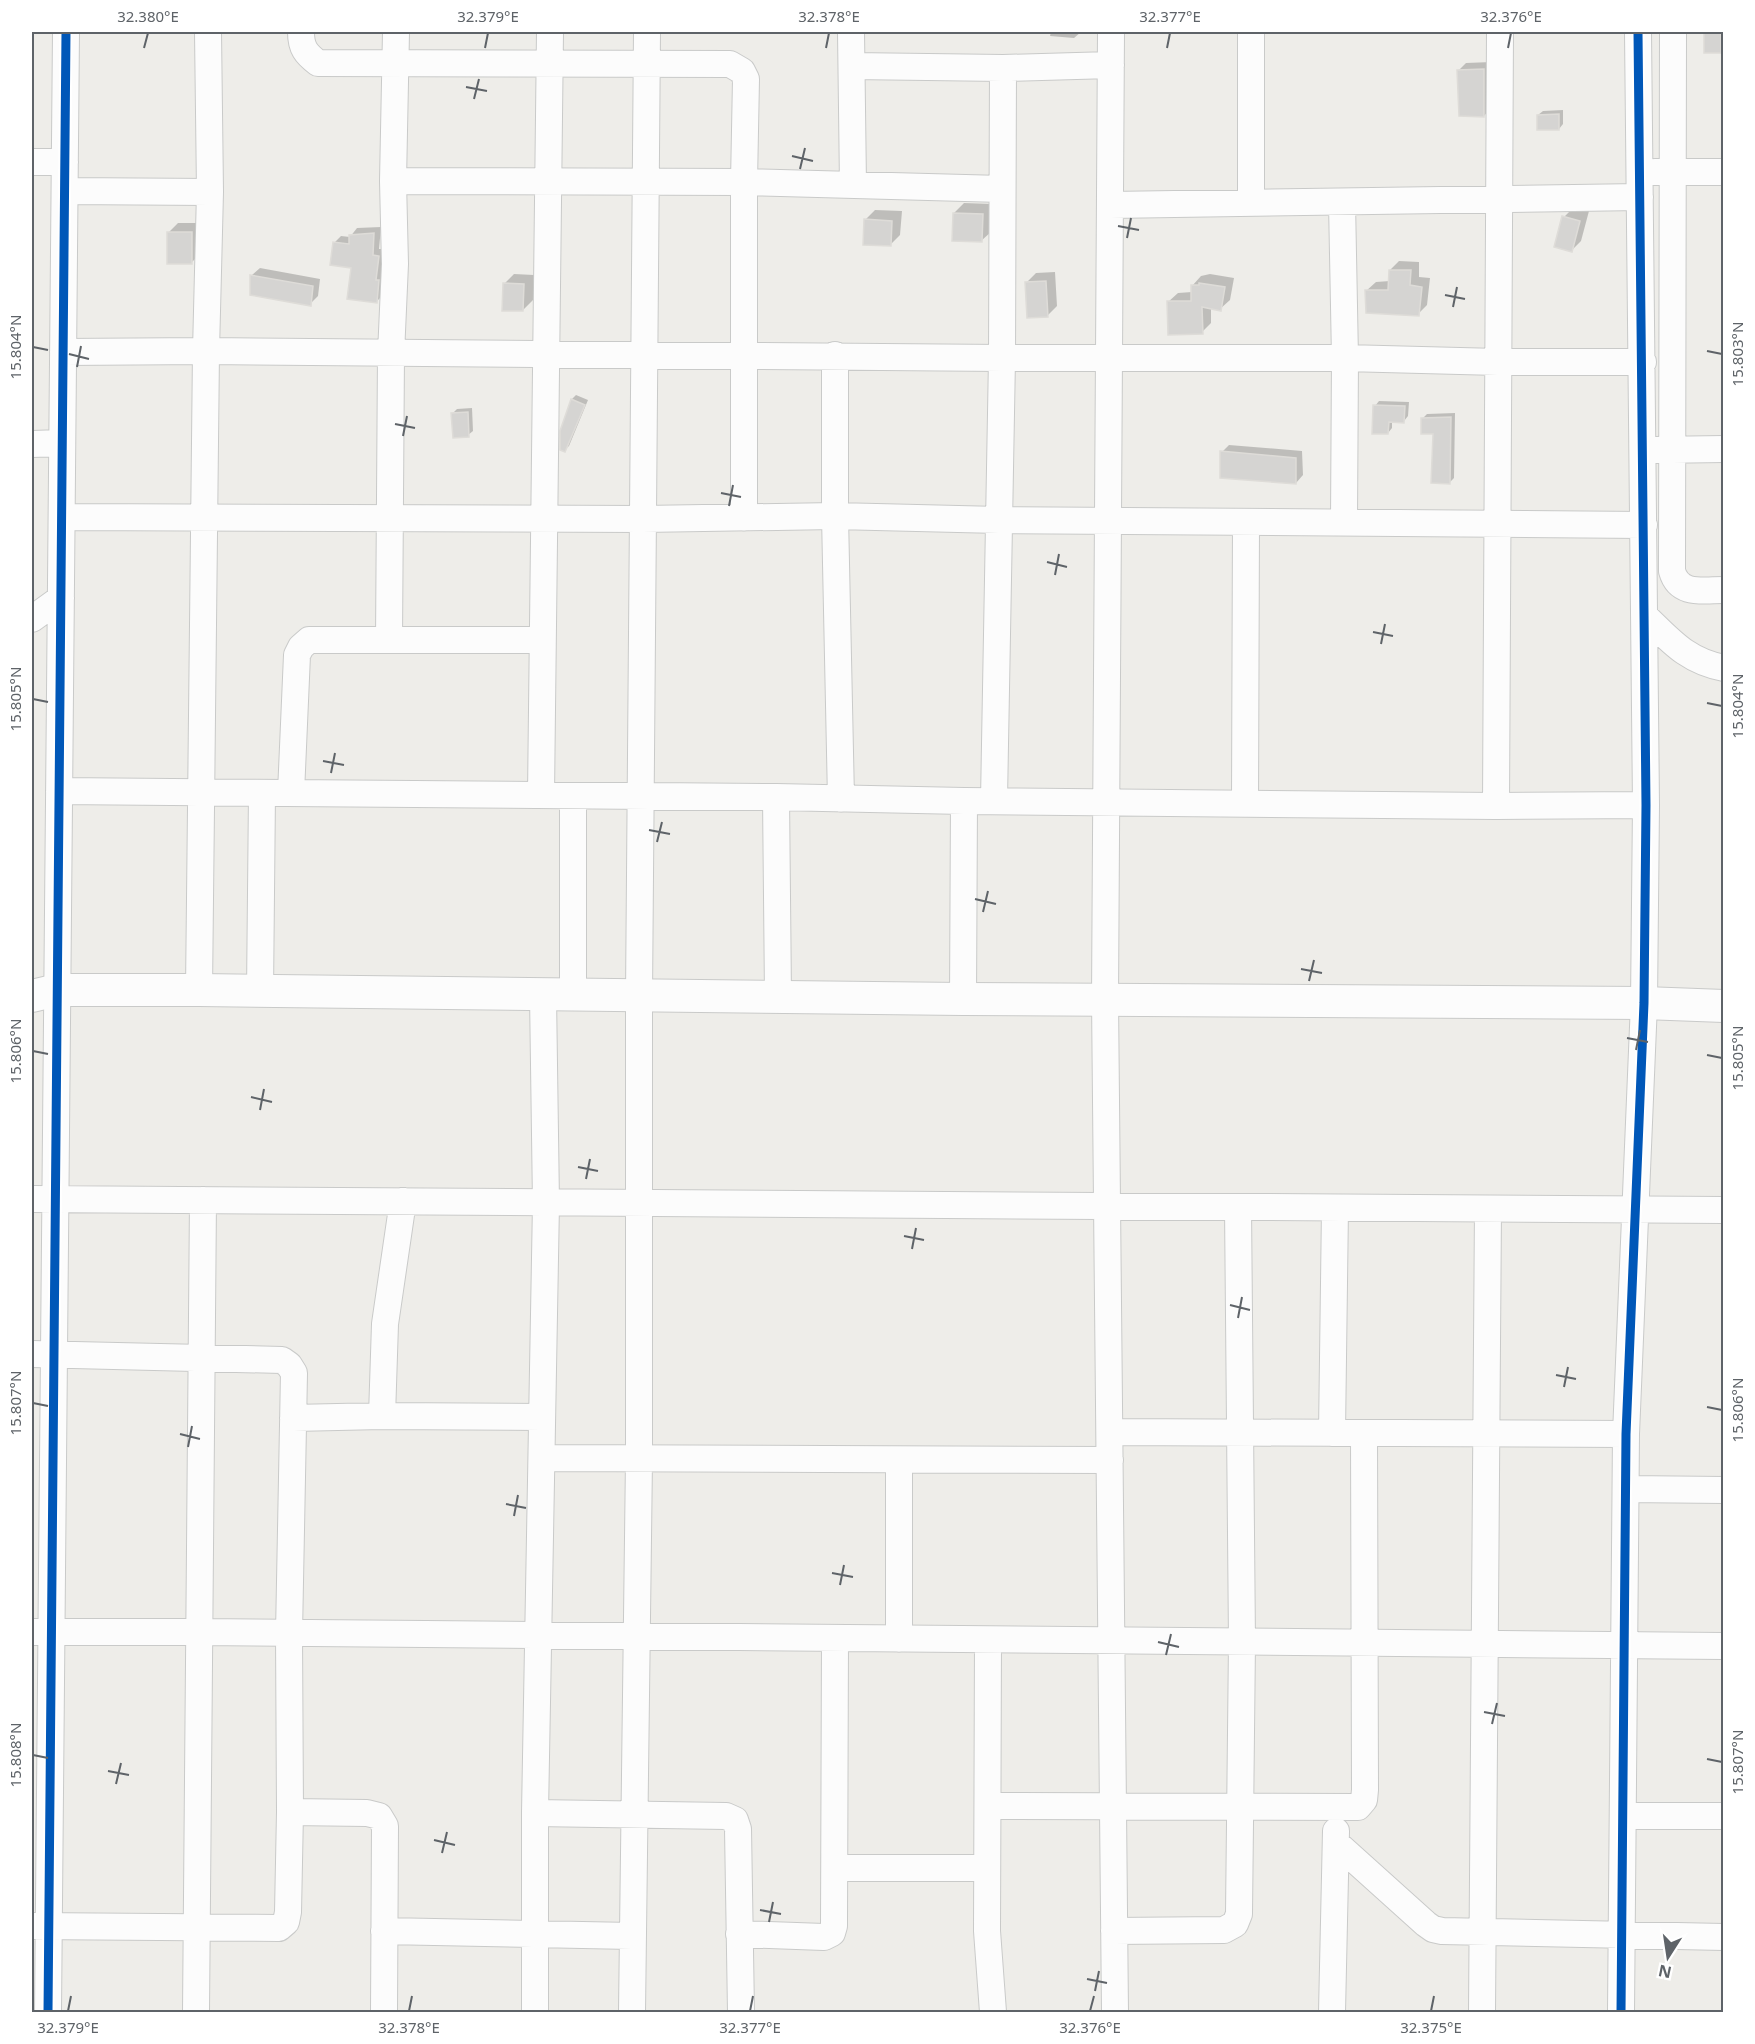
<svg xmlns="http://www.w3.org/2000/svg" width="1755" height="2044" font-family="'Noto Sans',sans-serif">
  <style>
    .shadow { fill: #0003 }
    .building { fill: #d5d4d2; stroke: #dedcd8; stroke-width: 1.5 }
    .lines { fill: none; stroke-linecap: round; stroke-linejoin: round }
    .minor-casing { stroke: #c9cac9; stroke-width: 28 }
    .tertiary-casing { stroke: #c9cac9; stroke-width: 34 }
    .minor { stroke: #fcfcfc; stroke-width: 26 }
    .tertiary { stroke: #fcfcfc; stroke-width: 32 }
    .cycleway-casing { stroke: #fff; stroke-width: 13 }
    .cycleway { stroke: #0057b8; stroke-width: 9 }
    .ticks { fill: none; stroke: #5e6368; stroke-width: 2 }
    .neatline { fill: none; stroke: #5e6368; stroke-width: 2 }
    .ticks-label { font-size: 15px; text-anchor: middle; fill: #5e6368 }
  </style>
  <rect width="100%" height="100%" fill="#eeede9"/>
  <!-- shadow -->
  <path class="shadow" d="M1051,32H1081L1074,38L1050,36Z
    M1706,32H1724V49L1720,52H1706Z
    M1491,62V108L1484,116L1458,71L1466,63Z
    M1563,110V124L1559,129L1538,115L1543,111Z
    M964,203L993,204L992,231L981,241L954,213Z
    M1574,207L1589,211L1581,241L1571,251L1564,217Z
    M875,210L902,211L900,235L890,245L865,220Z
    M178,223H202V252L192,262L168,233Z
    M381,227L379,249H385L384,294L377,301L334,243L341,236L350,237L357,228Z
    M1399,261L1419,262V277L1430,278L1427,305L1418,314L1366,291L1376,282L1390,281V270Z
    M260,268L320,279L318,296L310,304L252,275Z
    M1055,272L1057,306L1047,316L1026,283L1036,273Z
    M514,274L534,275L533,300L523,310L504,284Z
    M1210,274L1234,278L1230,300L1220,309L1211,307V323L1202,332L1168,302L1178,293L1192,292V286L1201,276Z
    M576,395L588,400L569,446L564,450L562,432L572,399Z
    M1379,401L1409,402L1408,416L1404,421H1392V428L1388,433L1375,406Z
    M472,408L473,431L468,435L453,413L457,409Z
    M1455,413L1454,478L1449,483L1434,432L1422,419L1427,414Z
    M1229,445L1302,451L1303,475L1296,483L1222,452Z"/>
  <!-- building -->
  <path class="building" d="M1704,32H1721V53H1704Z
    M1484,69V117L1459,116L1457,70Z
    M1559,114V130H1537V115Z
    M953,213L983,214L982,242L952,241Z
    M1562,216L1580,221L1572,252L1554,247Z
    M864,219L892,221L891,246L863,245Z
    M167,232H192V264H167Z
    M374,233L373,255L379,256L376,280H379L377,303L347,299L351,268L330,265L333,242L349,244V235Z
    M1389,270H1411L1410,285L1422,287L1419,316L1366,313L1365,290H1388Z
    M250,275L313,286L311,306L250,295Z
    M1046,281L1048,317L1027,318L1025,282Z
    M503,283L524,284L523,311H502Z
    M1199,283L1225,287L1221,311L1202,307L1203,334L1168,335L1167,301H1191V285H1199Z
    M571,399L585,405L565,452L560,450V431Z
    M1373,405L1405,406L1404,423L1389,422L1388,434H1372Z
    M468,412L469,437L453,438L451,413Z
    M1451,417L1450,484L1431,483L1433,434H1421V418Z
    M1220,451L1296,458V484L1220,478Z"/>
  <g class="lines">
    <defs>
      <path id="minor" d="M301,32C301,48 306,54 318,63L730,64L742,71L746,79L744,182V518
        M851,32L853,185
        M1111,32L1105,999L1115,2012
        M1673,32L1672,571C1679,596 1703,590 1724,590
        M852,66L1003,68L1111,65
        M32,162H65
        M1655,172H1724
        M393,181L744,182L1002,189
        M65,191L210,192
        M1342,202L1345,358L1344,522
        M1251,203V32
        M1110,205L1640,197
        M63,352L206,351L1002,358H1345L1498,362H1643
        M835,355V516L841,799
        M32,444L62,443
        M1655,450L1724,449
        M62,517L643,519L835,516L999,520L1644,525
        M1645,616C1671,641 1687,661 1724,668
        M32,619L61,598
        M389,640L391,354L395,264L393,181L396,32
        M59,791L776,797L964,801L1496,806L1646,805
        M291,793L297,655L301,647L309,640H542
        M541,795C543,541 548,286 550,32
        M776,797L778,996
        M994,800L1002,358L1003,68
        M1245,803L1246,522
        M1496,806L1500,32
        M199,990L206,351L210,192L208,32
        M260,992L262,793
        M573,995V796
        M963,999L964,801
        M32,1199L1724,1210
        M403,1201L385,1324L382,1416L542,1417
        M32,1354L282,1360L289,1365L294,1373L289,1634L290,1812L288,1912L286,1922L279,1928L32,1926
        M293,1418L382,1416
        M1110,1432L1626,1434
        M1332,1433L1335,1208
        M542,1458L1110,1460
        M1626,1489L1724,1490
        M32,1632H198L1724,1646
        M899,1639V1460
        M988,1640L987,1931L993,2012
        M988,1806L1358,1807L1364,1800L1365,1790L1364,1434
        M290,1812L367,1813L379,1816L385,1826L384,2012
        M535,1813L726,1816L735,1820L738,1829L741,2012
        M1623,1816H1724
        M1336,1843L1426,1924L1433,1929L1442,1931L1724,1937
        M836,1868H987
        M384,1931L632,1936
        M1114,1931L1224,1930L1235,1924L1239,1914L1242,1642L1238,1207
        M739,1934L824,1937L832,1933L834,1926L835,1639
        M48,2012L66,32
        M196,2012L203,1200
        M535,2012V1813L546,1203L543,995
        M632,2012L639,1459V995L647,32
        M1332,2012L1336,1831
        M1482,2012L1488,1209
        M1621,2012L1626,1434L1644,1003L1646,805L1638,32"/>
      <path id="tertiary" d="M32,996L57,990H199L963,999L1644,1003L1724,1006"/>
    </defs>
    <!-- minor casing -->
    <use href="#minor" class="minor-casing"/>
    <!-- tertiary casing -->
    <use href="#tertiary" class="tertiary-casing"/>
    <!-- minor -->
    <use href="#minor" class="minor"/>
    <!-- tertiary -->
    <use href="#tertiary" class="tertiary"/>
    <defs>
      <path id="cycleway" d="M48,2012L66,32
        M1621,2012L1626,1434L1644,1003L1646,805L1638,32"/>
    </defs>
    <!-- cycleway casing -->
    <use href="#cycleway" class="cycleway-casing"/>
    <!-- cycleway -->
    <use href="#cycleway" class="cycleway"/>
  </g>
  <!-- ticks -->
  <path class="ticks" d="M144,48L148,33M485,48L488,33M826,48L829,33M1167,48L1170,33M1508,48L1511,33M466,87L487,91M474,99L479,79M792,156L813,161M800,169L805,148M1118,226L1139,230M1127,238L1131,218M1445,295L1465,299M1453,307L1457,287M33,347L48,350M1707,351L1722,354M69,354L89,359M77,367L81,346M395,424L415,428M403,436L407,416M721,493L741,497M729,506L733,485M1047,562L1067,567M1055,575L1059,554M1373,632L1393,636M1381,644L1385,624M33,699L48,702M1707,703L1722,706M323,761L344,765M331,773L335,753M649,830L670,834M657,842L662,822M975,899L996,904M983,912L988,891M1301,969L1322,973M1309,981L1314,960M1627,1038L1648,1042M1636,1050L1640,1030M33,1051L48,1054M1707,1055L1722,1058M251,1097L272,1102M260,1110L264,1089M578,1167L598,1171M586,1179L590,1159M904,1236L924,1240M912,1249L916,1228M1230,1305L1250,1310M1238,1318L1242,1297M1556,1375L1576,1379M1564,1387L1568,1367M33,1403L48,1406M1707,1407L1722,1410M180,1434L200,1439M188,1447L192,1426M506,1504L526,1508M514,1516L518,1495M832,1573L853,1577M840,1585L844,1565M1158,1642L1179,1647M1166,1655L1171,1634M1484,1712L1505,1716M1492,1724L1497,1703M33,1755L48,1758M1707,1759L1722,1762M108,1771L129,1775M116,1784L121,1763M434,1840L455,1845M442,1853L447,1832M760,1910L781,1914M769,1922L773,1902M1087,1979L1107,1983M1095,1991L1099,1971M68,2011L71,1996M409,2011L412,1996M750,2011L753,1996M1090,2011L1094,1996M1431,2011L1434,1996"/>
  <!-- border -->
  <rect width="1755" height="2044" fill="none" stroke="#ffffff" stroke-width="66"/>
  <!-- north arrow -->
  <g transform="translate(1668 1957) rotate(192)" stroke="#ffffff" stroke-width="4.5" paint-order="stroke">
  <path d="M0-4.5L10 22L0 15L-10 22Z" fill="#5e6368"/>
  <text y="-9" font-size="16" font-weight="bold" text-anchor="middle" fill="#5e6368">N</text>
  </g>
  <rect x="33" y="33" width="1689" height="1978" class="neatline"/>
  <g class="ticks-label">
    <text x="148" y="22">32.380°E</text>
    <text x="488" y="22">32.379°E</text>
    <text x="829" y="22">32.378°E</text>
    <text x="1170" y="22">32.377°E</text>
    <text x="1511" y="22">32.376°E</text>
    <text transform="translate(16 347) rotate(-90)" y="5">15.804°N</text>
    <text transform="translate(1738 354) rotate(-90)" y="5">15.803°N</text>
    <text transform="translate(16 699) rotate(-90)" y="5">15.805°N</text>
    <text transform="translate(1738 706) rotate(-90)" y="5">15.804°N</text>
    <text transform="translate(16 1051) rotate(-90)" y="5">15.806°N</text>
    <text transform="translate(1738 1058) rotate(-90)" y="5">15.805°N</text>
    <text transform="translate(16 1403) rotate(-90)" y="5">15.807°N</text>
    <text transform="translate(1738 1410) rotate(-90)" y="5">15.806°N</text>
    <text transform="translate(16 1755) rotate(-90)" y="5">15.808°N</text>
    <text transform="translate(1738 1762) rotate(-90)" y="5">15.807°N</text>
    <text x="68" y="2033">32.379°E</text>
    <text x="409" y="2033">32.378°E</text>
    <text x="750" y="2033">32.377°E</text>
    <text x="1090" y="2033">32.376°E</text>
    <text x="1431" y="2033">32.375°E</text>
  </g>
</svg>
